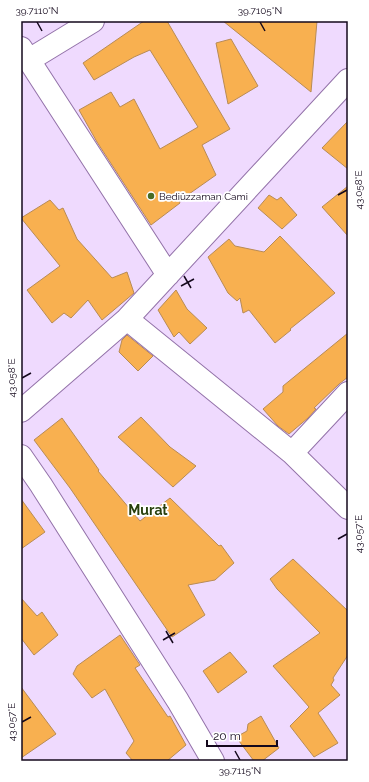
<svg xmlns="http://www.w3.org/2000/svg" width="369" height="782" font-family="Raleway,sans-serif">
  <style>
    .building { fill: #f8b050; stroke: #b88b55 }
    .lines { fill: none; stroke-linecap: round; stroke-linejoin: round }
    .minor-casing { stroke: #9372a9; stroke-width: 24 }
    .minor { stroke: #fff; stroke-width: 22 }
    .ticks { fill: none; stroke: #14081c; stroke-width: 1.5 }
    .poi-dot { fill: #496c24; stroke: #fff; stroke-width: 1.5 }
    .labels { text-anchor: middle; stroke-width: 3.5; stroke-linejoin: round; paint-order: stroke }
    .poi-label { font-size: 10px; fill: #14081c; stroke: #fff; text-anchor: start }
    .district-label { font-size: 14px; font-weight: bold; fill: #283f0d; stroke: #fff }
    .neatline { fill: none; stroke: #14081c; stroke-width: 1.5 }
    .ticks-label { font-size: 10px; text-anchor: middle; fill: #14081c }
  </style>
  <rect width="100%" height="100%" fill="#efdafe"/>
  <!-- building -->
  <path class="building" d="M144,21H167L230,129L202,145L216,175L179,201L180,203L151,225L97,142L79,110L111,92L120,107L134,99L160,149L198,127L150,50L134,57L94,80L83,63Z
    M223,21H317L311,92Z
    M231,39L258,86L228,104L216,43Z
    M348,121V169L322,148Z
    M348,186V236L322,207Z
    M269,195L277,200L281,197L297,215L282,229L258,208Z
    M50,200L59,210L63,208L77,239L112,278L127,272L134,293L102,320L88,300L71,318L64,313L52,323L27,290L60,266L21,218Z
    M280,236L335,293L290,329L291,330L275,343L249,310L243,313L240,298L237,301L228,293L208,257L229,239L235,246L264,252Z
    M176,290L187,309L207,328L190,344L179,332L174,337L158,310Z
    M348,333V377L339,384L314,408L316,409L308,418L289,434L278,426L263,409L283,392V386Z
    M127,335L153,356L138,371L119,352L122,340Z
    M141,417L170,447L196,466L173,487L118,437Z
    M62,418L99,470L98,471L140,521L170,498L219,546L221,545L234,563L215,580L188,585L205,615L172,637L70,488L34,440Z
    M21,499L45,532L21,549Z
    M293,559L348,611V655L333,678L334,680L331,685L340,695L318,713L338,743L314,757L290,726L309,707L273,666L320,633L277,589L270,579Z
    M21,598L37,616L42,612L58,635L34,655L21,638Z
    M120,635L140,665L135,668L168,717L170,716L186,745L167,761H133L126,753L134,741L105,689L92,698L73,674L77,666Z
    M230,652L247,672L218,693L203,671Z
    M21,687L56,734L21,758Z
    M261,716L279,748L262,761H254L236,737L247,731L248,724Z"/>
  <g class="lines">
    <defs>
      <path id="minor" d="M21,48L168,275
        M29,60L93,21
        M127,319L292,453L348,508
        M21,411L127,319L348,80
        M292,453L348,393
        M21,456L41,485L178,701L213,761"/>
    </defs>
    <!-- minor casing -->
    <use href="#minor" class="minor-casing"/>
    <!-- minor -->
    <use href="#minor" class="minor"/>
  </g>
  <!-- ticks -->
  <path class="ticks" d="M37,22L42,31M260,22L265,31M338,195L347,190M184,276L191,288M181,286L194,279M22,378L31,373M338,539L347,534M166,631L173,643M163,640L175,633M22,722L31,717M235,751L240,760"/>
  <!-- markers -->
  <circle class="poi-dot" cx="151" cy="196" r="4"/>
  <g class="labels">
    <!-- poi labels -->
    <g class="poi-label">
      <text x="159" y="200">Bediüzzaman Cami</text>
    </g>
    <!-- district labels -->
    <g class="district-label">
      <text x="148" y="515">Murat</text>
    </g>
  </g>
  <!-- border -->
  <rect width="369" height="782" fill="none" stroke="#ffffff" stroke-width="44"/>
  <!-- scale -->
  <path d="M207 740v6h70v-6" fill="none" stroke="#14081c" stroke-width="2"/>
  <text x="213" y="740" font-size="12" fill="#14081c" stroke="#ffffff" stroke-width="3" paint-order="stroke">20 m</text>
  <rect x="22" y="22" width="325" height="738" class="neatline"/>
  <g class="ticks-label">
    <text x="37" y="14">39.7110°N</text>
    <text x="260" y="14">39.7105°N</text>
    <text transform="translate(358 190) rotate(-90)" y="4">43.058°E</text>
    <text transform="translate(11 378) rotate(-90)" y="4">43.058°E</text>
    <text transform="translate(358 534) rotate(-90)" y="4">43.057°E</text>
    <text transform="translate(11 722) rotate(-90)" y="4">43.057°E</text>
    <text x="240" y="774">39.7115°N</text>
  </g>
</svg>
